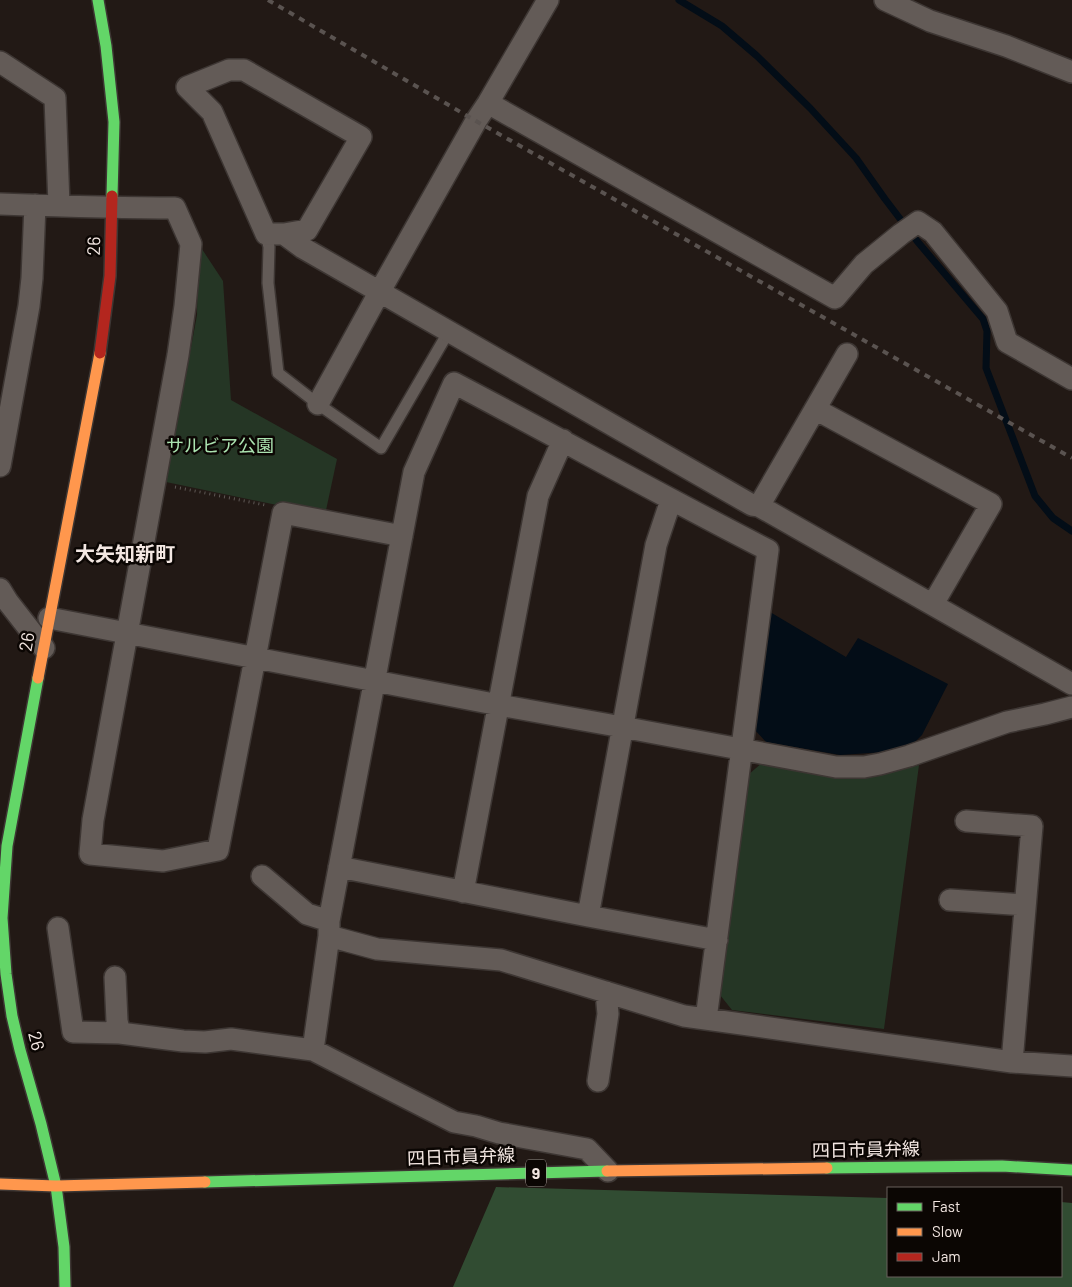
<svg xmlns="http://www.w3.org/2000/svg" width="1072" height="1287" font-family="Barlow,'Noto Sans JP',sans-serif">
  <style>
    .green { fill: #253625 }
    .forest { fill: #314c32 }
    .water { fill: #030d17 }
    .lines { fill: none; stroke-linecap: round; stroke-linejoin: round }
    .stream { stroke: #030d17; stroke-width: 7 }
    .lane-casing { stroke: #3d3633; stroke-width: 14 }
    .street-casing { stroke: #3d3633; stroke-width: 24 }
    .fast-casing { stroke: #3d3633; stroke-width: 14 }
    .slow-casing { stroke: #3d3633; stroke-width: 14 }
    .jam-casing { stroke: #3d3633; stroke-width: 14 }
    .path { stroke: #5e5855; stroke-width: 3; stroke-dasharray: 1 4; stroke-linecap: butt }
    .lane { stroke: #635b57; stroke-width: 11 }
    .street { stroke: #635b57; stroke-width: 21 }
    .fast { stroke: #63d668; stroke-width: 11 }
    .slow { stroke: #ff974d; stroke-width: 11 }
    .jam { stroke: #b3261e; stroke-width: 11 }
    .rail { stroke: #5a5350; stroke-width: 4; stroke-dasharray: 6 6; stroke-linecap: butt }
    .labels { text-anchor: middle; stroke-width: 5; stroke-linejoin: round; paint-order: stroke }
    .shield { fill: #0b0603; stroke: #ada49f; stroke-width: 1 }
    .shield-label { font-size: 16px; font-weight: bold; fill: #f3e7e2 }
    .street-label { font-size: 18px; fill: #f3e7e2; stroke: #0b0603 }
    .park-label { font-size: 18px; fill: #abe3b0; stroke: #0b0603 }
    .quarter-label { font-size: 20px; font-weight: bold; fill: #f3e7e2; stroke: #0b0603 }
  </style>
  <rect width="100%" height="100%" fill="#221915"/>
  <!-- green -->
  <path class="green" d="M198,243L223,281L231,400L337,459L325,515L166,482L197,315Z
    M763,762L841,778L874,777L919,765L884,1029L732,1010L720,995L748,775Z"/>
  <!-- forest -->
  <path class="forest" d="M496,1187L888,1198V1276H1061V1202L1072,1203V1287H453Z"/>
  <!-- water -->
  <path class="water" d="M770,612L846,657L858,638L948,684L922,735L914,743L885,752L840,755L766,742L754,729Z"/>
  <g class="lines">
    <!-- stream -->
    <path class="stream" d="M679,0L722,26L757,56L810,108L856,158L885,199L917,241L983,319L987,331L986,368L1035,496L1053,518L1072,531"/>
    <defs>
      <path id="lane" d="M266,234L269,247L268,283L278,373L318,404L381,448L449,331"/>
      <path id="street" d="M885,0L930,21L1006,46L1072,72
        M0,62L55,98L59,205
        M488,103L835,298L864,264L901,234L918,222L933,232L997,311L1007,342L1072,379
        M0,204C58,206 116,208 175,208L191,244L185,306L178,355L93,820L90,854L163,861L218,850L283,513L402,536
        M284,234L307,230L361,137L244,70H229L187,87L212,112L266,234H284L303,248L752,505L759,506L1072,684
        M318,404L380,291L476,121L488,103L548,0
        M815,409L991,504L933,604
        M0,466L29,306L32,278L35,205
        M759,506L847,354
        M0,589L8,602L44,648
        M49,618L499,705L622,727L836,767H864L880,764L909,756L1007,722L1045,714L1072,707
        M966,821L1032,826L1012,1062
        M339,867L588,916L717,940
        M262,876L307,914L329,921
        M463,892L538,496L563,440
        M950,900L1025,905
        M588,916L656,545L671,500
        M58,928L73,1032L120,1033L183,1041L205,1042L231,1039L313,1050
        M329,936L377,949L501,960L684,1016L1012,1062L1072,1066
        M115,977L117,1021L120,1033
        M598,1081L608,1014L606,992
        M608,1171L587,1149L499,1133L476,1126L454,1122L313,1050L329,936V921L414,472L454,383C559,438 662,496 768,550L706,1019"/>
      <path id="fast" d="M98,0L106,46L114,122L112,196
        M38,678L7,846L2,918L6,974L12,1016L20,1050L41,1124L56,1186L64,1247L65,1287
        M827,1168L1002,1166L1072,1170
        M205,1182L607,1171"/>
      <path id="slow" d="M38,678L100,353
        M607,1171L827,1168
        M0,1184L56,1186L205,1182"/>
      <path id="jam" d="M100,353L110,276L112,196"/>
    </defs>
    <!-- lane casing -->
    <use href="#lane" class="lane-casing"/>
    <!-- street casing -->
    <use href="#street" class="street-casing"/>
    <!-- fast casing -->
    <use href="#fast" class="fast-casing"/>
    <!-- slow casing -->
    <use href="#slow" class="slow-casing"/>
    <!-- jam casing -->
    <use href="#jam" class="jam-casing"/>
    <!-- path -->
    <path class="path" d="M175,487L265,505"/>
    <!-- lane -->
    <use href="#lane" class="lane"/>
    <!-- street -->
    <use href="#street" class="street"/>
    <!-- fast -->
    <use href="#fast" class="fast"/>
    <!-- slow -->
    <use href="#slow" class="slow"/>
    <!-- jam -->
    <use href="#jam" class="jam"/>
    <!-- rail -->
    <path class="rail" d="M268,0L476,121L1072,458"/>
  </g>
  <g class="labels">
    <!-- shield labels -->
    <rect class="shield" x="526" y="1159.5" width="20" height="27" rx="4"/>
    <g class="shield-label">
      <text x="536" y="1179">9</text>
    </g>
    <!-- street labels -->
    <g class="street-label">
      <text transform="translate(94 246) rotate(-88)" y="6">26</text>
      <text transform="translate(27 642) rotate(-80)" y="6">26</text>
      <text transform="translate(36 1041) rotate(76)" y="6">26</text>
      <text transform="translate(866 1150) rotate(-1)" y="6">四日市員弁線</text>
      <text transform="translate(461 1157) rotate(-2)" y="6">四日市員弁線</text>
    </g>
    <!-- park labels -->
    <g class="park-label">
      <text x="220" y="452">サルビア公園</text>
    </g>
    <!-- quarter labels -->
    <g class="quarter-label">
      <text x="125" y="561">大矢知新町</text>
    </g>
  </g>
  <!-- legend -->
  <rect x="887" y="1187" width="175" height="90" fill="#0b0603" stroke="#68605c"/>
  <rect x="897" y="1203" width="25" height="8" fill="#63d668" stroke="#68605c"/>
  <text x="932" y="1212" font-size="15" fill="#f3e7e2">Fast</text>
  <rect x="897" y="1228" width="25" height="8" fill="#ff974d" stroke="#68605c"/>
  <text x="932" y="1237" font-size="15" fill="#f3e7e2">Slow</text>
  <rect x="897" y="1253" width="25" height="8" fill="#b3261e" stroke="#68605c"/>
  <text x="932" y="1262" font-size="15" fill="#f3e7e2">Jam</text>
</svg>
